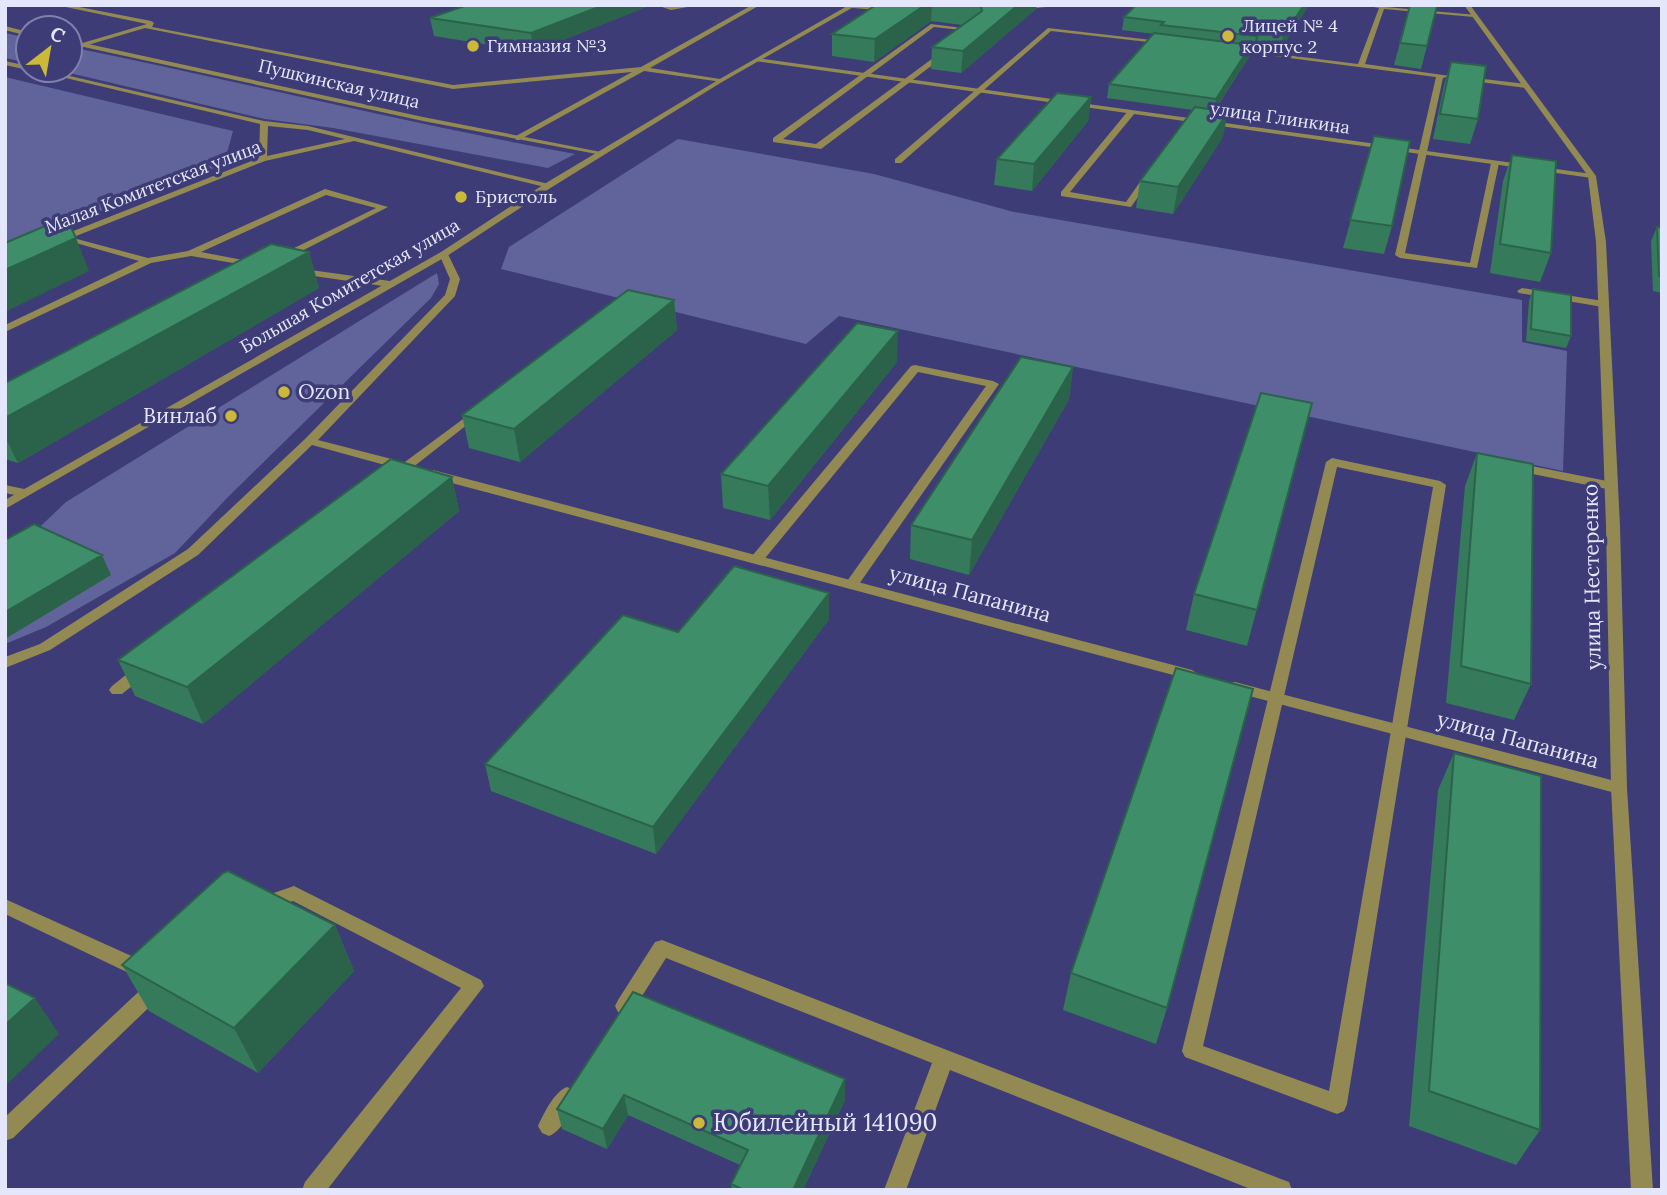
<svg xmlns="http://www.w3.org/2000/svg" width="1667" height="1195" font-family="Lora,serif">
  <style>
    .green { fill: #61649b }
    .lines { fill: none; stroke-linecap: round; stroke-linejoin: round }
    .service { fill: #928a52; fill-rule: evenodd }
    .minor { fill: #928a52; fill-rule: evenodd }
    .tertiary { fill: #928a52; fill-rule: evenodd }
    .wall { fill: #357a5a }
    .shaded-wall { fill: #2b634a }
    .building { fill: #3e8e69; stroke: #2b634a; stroke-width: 2 }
    .poi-dot { fill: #cbb939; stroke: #3d3c77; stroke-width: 2.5 }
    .labels { text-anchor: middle; stroke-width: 7; stroke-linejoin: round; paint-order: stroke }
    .far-poi-label { font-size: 18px; fill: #e4e6fc; stroke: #3d3c77; text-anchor: start }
    .far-street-label { font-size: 18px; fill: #e4e6fc; stroke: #3d3c77 }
    .poi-label { font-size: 21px; fill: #e4e6fc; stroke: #3d3c77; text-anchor: start }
    .street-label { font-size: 21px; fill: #e4e6fc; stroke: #3d3c77 }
    .near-poi-label { font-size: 24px; fill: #e4e6fc; stroke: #3d3c77; text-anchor: start }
  </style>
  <rect width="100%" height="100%" fill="#3d3c77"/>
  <!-- green -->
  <path class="green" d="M5,33L28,38V63L5,58Z
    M70,47C239,81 405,123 575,154L548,168L333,128L265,119L57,70H70Z
    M5,77L233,131L224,164L5,250Z
    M678,139L874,174L1014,212L1522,300V342L1567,351L1563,471L839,316L806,344L501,269L509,247Z
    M437,273L439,284L431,298L228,497L175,553L46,627L5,644V560L66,502Z"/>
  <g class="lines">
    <!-- service -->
    <path class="service" d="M56,5H69L151,21L154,23L152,27L453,85L641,67L752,5H760L650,68L720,79L722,82L644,71L519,140H516V136L632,72L453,89L145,28L81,47L79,44L147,24Z
      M656,5H699L671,10Z
      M1363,5L1477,15L1474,17L1384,9L1365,64L1450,76L1443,78L1405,253L1470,263L1491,163L1495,161L1499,163L1477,268L1400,258L1395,255L1436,77L1228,50L1231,48L1358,64L1379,8Z
      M931,24L979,30L821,149L773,142V138ZM934,27L970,31L816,144L783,139Z
      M1048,28L1169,42L1166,44L1051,31L901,163H895V159Z
      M1467,77L1526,84L1530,86L1526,88L1465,80Z
      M1128,111L1135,113L1070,192L1126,202L1147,172H1153L1154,174L1131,207L1061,196V192Z
      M325,189L388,207L286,259H280V255L376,208L326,195L201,252L258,263V267L191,256L151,263L5,332V325L139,261L62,239V235L148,258L188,251Z
      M296,268L390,281L395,284L390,287L293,273V269Z
      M1522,288L1603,301L1608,304L1603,307L1519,293L1517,291Z
      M915,365L993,381L999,384L857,587H847L845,584L986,386L918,372L762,562H752L750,559L752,556L911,366Z
      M478,408L482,409V413L398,479H390L388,476L390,473Z
      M1332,458L1440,481L1446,485L1347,1104L1344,1111L1337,1114L1185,1057L1182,1051L1326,462ZM1337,467L1433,487L1329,1091L1203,1046Z
      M1517,463L1612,482L1618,486L1612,490L1513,470L1511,467Z
      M5,485L29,490L31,493L25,497L5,493Z
      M142,665L147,666L149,670L147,674L122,694H112L109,690L112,686L137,666Z
      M294,886L481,980L484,986L327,1190H302L305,1182L461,988L293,901L265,910L259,908L256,903L259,898Z
      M5,899L147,963L150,969L147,975L140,977L133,975L5,914Z
      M662,940L1281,1179L1289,1182L1292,1190H1253L950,1070L906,1190H884L932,1063L666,958L632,1012L625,1015L618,1012L615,1006L618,1000L655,942Z
      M157,979L164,981L167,987L164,993L13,1138L5,1141V1117L150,981Z
      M567,1087L574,1090L577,1097C572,1110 562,1131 549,1136L542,1133L538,1126C544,1113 554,1092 567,1087Z"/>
    <!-- minor -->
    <path class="minor" d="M820,5H856L890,9L887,11Z
      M1033,5H1063L1020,10L1017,8Z
      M5,26L28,32V36L5,30Z
      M70,40L423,117L606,153L602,155L423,121L70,44Z
      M757,58L1592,174L1596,176L1592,178L755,61Z
      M5,61L28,66V70L5,65Z
      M32,70H44L264,121L308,126L553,185L549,188L354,141L265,161L56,244L53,243V239L259,158L260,124ZM268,126L308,130L345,139L267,156Z
      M441,252H447L460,279L455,296L318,440L407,463L409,466L407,469L403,470L312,445L198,555L50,650L5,668V657L40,644L188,549L306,438L445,295L450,279L439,254Z
      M433,470L1192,670L1200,675L1192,680L429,477L427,474Z
      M1235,682L1619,782L1625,784L1627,788L1625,792L1619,794L1230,691L1227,687L1230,683Z"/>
    <!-- tertiary -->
    <path class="tertiary" d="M849,5H857L722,82L552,187L447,256L5,509V500L441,252L546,183L718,80Z
      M1464,5H1470L1596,176L1606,242L1620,526L1627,788L1653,1190H1631L1611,788L1606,526L1596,242L1588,176Z"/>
  </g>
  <!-- wall -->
  <path class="wall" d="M467,5H651L533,52L434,36L430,18Z
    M876,5H1037L1036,9L961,73L931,69L932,47L962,25L931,21L874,62L832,56V34Z
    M1309,5L1281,49L1256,46L1254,49H1250L1249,57L1215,110L1223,137L1173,214L1136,208L1140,181L1193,110L1107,98L1109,84L1154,34L1122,30L1124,17Z
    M1410,5L1427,46L1421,69L1394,65Z
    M1661,5H1662V26H1660Z
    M1451,62L1478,119L1470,144L1433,139L1444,85Z
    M1091,97L1088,121L1032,191L994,185L997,159Z
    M1374,136L1392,226L1384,254L1343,248Z
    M1512,155L1551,253L1540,282L1490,273L1503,181Z
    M1657,227L1662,228V293L1653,291L1651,241Z
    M309,252L319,288L18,463L5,459V383Z
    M1533,289L1571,336L1566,348L1526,341L1529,301Z
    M674,300L677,330L520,462L469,448L462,415Z
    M897,362L770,520L723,508L721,474Z
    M1073,367L1069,399L969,575L910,559L911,525Z
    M1312,403L1247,646L1186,630L1194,594Z
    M1477,453L1531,684L1514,720L1446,703L1465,486Z
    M452,477L459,511L203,724L135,696L118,660Z
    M829,593V619L656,854L491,791L485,764L678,632Z
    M1454,753L1540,1130L1516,1165L1409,1126L1438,790Z
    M335,925L354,971L258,1073L149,1011L122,965Z
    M1071,973L1167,1008L1156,1044L1063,1010Z
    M633,992L845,1079V1100L803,1190H732L731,1184L740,1165L628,1115L607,1149L562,1129L557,1109Z"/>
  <!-- shaded-wall -->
  <path class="shaded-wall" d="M604,5H651L533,52L531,33Z
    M925,5H932L931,21L874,62L875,39Z
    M1018,5H1037L1036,9L961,73L963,51Z
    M1304,5H1309L1281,49L1283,36Z
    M1259,33L1256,46L1254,49L1256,36Z
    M1251,45L1249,57L1213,112L1216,99Z
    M1091,97L1088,121L1032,191L1034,164Z
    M1228,112L1223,137L1173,214L1178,187Z
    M76,238L89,271L5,312V270Z
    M309,252L319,288L18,463L5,437V418Z
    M674,300L677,330L520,462L514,429Z
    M898,331L897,362L770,520L768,486Z
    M1073,367L1069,399L969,575L972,540Z
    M452,477L459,511L203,724L187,687Z
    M102,555L111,575L5,639V612Z
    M829,593V619L656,854L653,827Z
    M335,925L354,971L258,1073L234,1028Z
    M35,998L59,1034L5,1086V1025Z
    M845,1079V1100L803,1190H793Z
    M624,1095L628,1115L607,1149L603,1129Z"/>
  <!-- building -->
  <path class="building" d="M467,5H604L531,33L430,18Z
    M876,5H925L875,39L832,34Z
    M972,5H1018L963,51L932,47L982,11L981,6Z
    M1136,5H1304L1283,36L1259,33L1256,36L1161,25L1164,22L1124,17Z
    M1410,5L1437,6L1427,46L1400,43Z
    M1154,33L1251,45L1216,99L1109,84Z
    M1451,62L1486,66L1478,119L1440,114Z
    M1057,93L1091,97L1034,164L997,159Z
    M1195,107L1228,112L1178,187L1140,181Z
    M1374,136L1410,141L1392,226L1350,220Z
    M1512,155L1556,161L1551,253L1500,244Z
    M66,217L76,238L5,270V243Z
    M1657,227L1662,228V276H1659Z
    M271,244L309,252L5,418V383Z
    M1533,289L1571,295V336L1531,329Z
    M628,290L674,300L514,429L462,415Z
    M857,323L898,331L768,486L721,474Z
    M1021,357L1073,367L972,540L911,525Z
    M1261,393L1312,403L1257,610L1194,594Z
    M1477,453L1533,464L1531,684L1461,666Z
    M391,459L452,477L187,687L118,660Z
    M34,524L102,555L5,612V540Z
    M734,566L829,593L653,827L485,764L623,615L678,632Z
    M1176,668L1253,689L1167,1008L1071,973Z
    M1454,753L1541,776L1540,1130L1429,1091Z
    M228,871L335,925L234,1028L122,965L223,873Z
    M5,983L35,998L5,1025Z
    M633,992L845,1079L793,1190H744L731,1184L748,1150L624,1095L603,1129L557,1109Z"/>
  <!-- markers -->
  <g class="poi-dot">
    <circle cx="1228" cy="36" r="7"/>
    <circle cx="473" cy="46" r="7"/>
    <circle cx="461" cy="197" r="7"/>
    <circle cx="284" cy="392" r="7"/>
    <circle cx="231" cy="416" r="7"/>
    <circle cx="699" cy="1123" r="7"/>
  </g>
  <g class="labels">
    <!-- far-poi labels -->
    <g class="far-poi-label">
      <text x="1242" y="32">Лицей № 4<tspan x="1242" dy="21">корпус 2</tspan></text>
      <text x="487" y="52">Гимназия №3</text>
      <text x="475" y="203">Бристоль</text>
    </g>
    <!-- far-street labels -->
    <g class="far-street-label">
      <text transform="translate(339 84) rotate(13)" y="6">Пушкинская улица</text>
      <text transform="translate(1280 118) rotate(8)" y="6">улица Глинкина</text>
      <text transform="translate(153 187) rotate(-21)" y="6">Малая Комитетская улица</text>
      <text transform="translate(350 286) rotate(-30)" y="6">Большая Комитетская улица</text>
    </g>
    <!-- poi labels -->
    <g class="poi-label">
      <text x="298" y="399">Ozon</text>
      <text x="217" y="423" text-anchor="end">Винлаб</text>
    </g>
    <!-- street labels -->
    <g class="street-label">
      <text transform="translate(1592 577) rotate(-91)" y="7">улица Нестеренко</text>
      <text transform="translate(970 594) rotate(15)" y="7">улица Папанина</text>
      <text transform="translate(1518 740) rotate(15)" y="7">улица Папанина</text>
    </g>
    <!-- near-poi labels -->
    <g class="near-poi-label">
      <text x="713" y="1131">Юбилейный 141090</text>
    </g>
  </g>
  <!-- border -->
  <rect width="1667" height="1195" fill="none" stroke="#e4e6fc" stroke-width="14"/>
  <!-- north arrow -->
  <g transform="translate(49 49) rotate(31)"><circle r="33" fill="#3d3c77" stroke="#8080ac" stroke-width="2"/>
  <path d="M0-5L12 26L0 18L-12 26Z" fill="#cbb939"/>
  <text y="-10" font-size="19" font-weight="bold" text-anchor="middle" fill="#e4e6fc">С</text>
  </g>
</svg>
